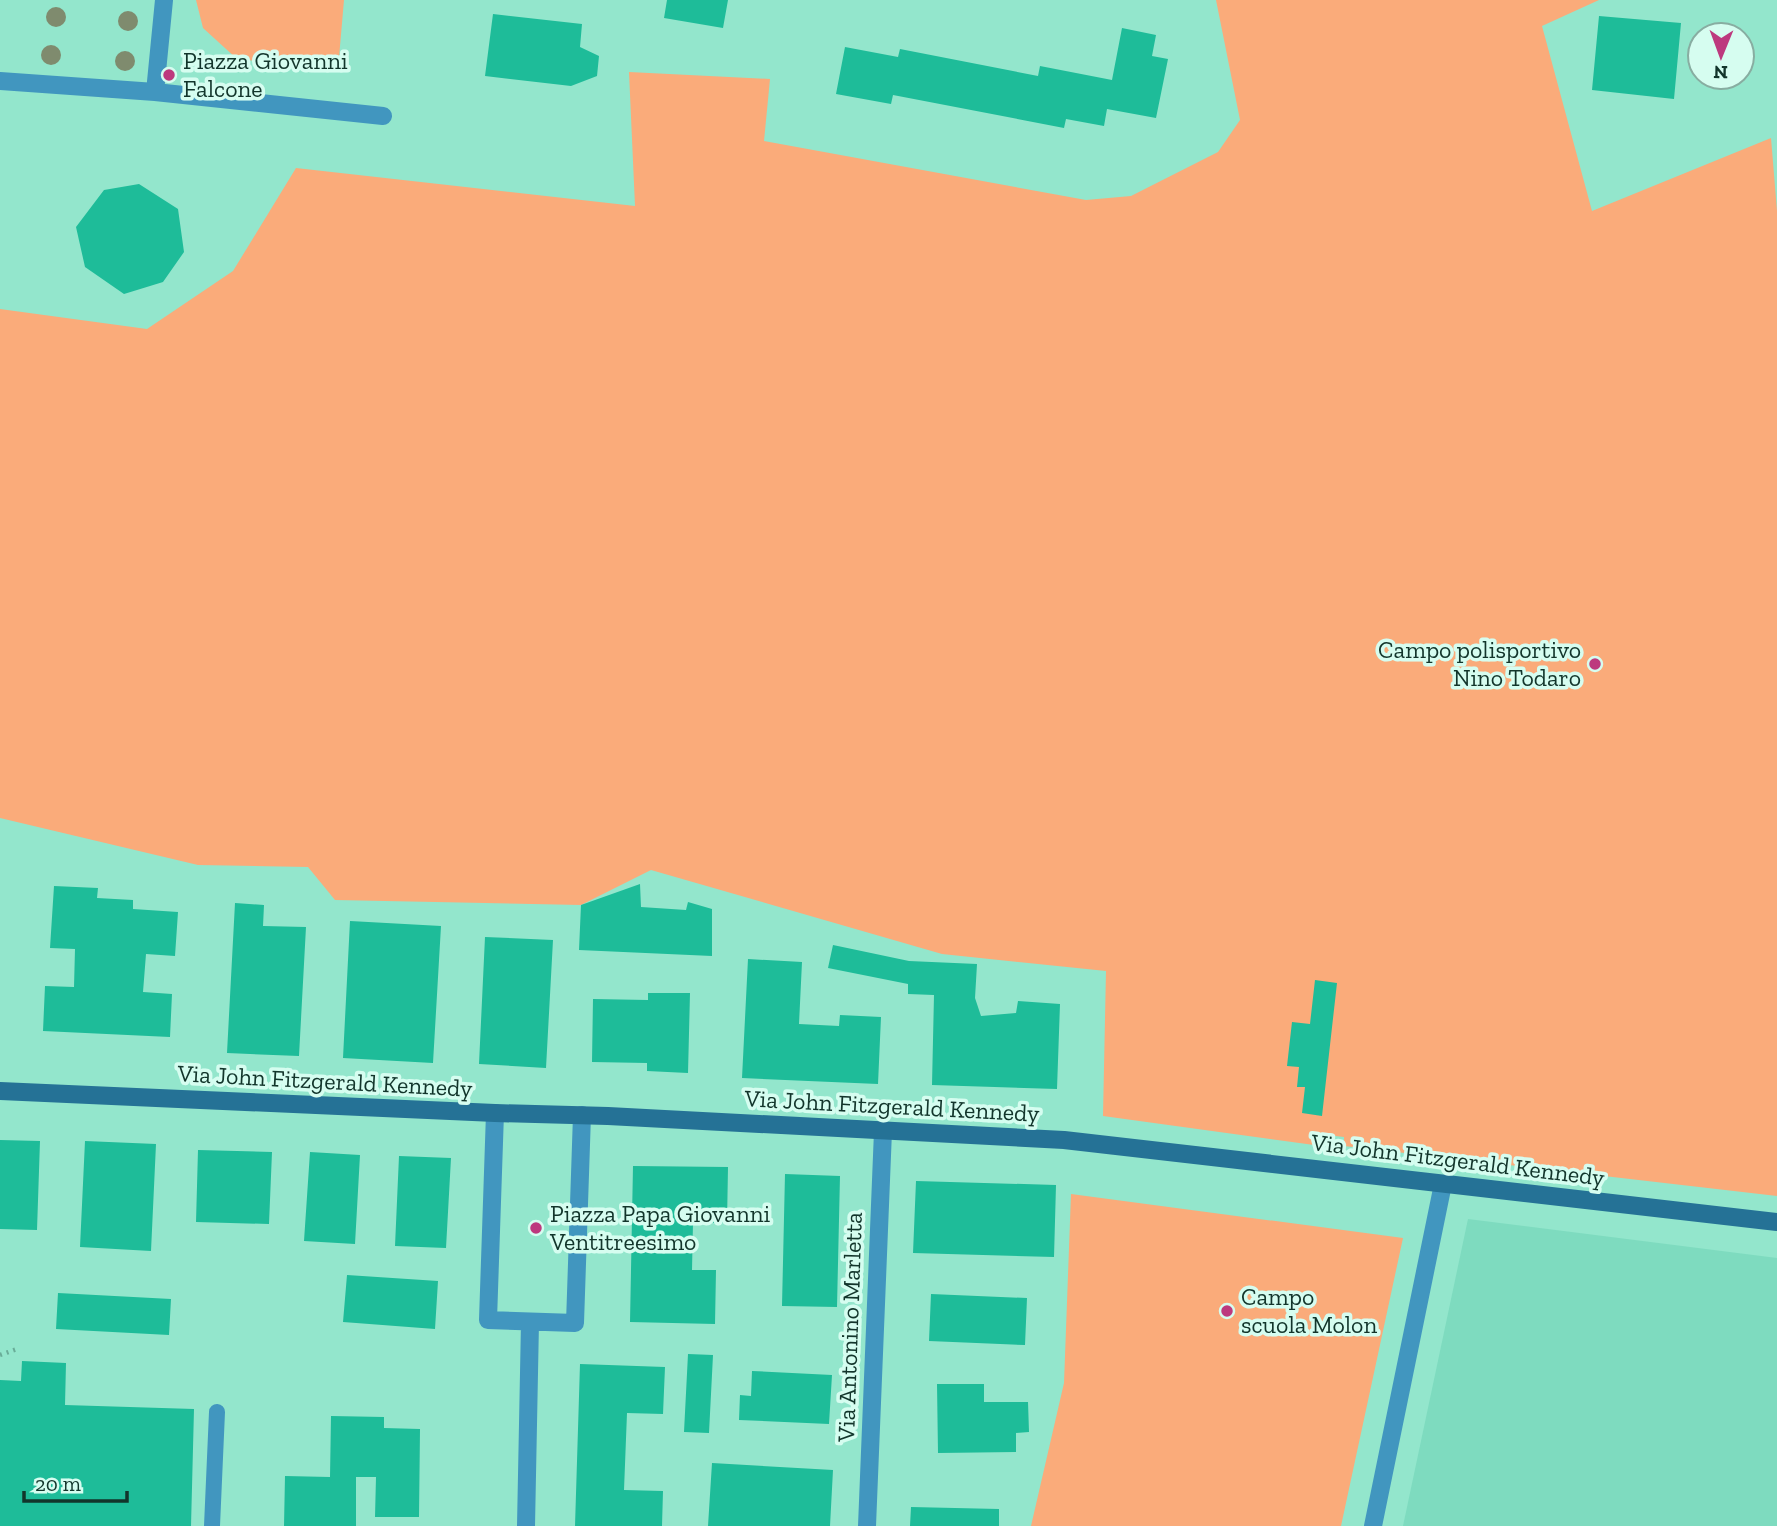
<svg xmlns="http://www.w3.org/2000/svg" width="1777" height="1526" font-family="'Zilla Slab',serif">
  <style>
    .built { fill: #7edbbf }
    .green { fill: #faab7a }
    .building { fill: #1ebc99 }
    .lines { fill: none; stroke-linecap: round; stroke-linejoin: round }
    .path { stroke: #69ad98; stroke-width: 4.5; stroke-dasharray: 2 5; stroke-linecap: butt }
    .lane { stroke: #4196bf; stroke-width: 16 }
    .street { stroke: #4196bf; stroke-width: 18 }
    .secondary { stroke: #257296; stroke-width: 18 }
    .tree { fill: #7f8b6e }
    .poi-dot { fill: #bd397e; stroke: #d6fdf0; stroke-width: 2.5 }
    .labels { text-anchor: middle; stroke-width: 7; stroke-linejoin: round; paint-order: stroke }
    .poi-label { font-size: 24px; fill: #12352b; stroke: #d6fdf0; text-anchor: start }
    .street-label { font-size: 24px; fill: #12352b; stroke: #d6fdf0 }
  </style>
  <rect width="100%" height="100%" fill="#93e6cc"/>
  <!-- built -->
  <path class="built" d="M1468,1219L1777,1258V1526H1403Z"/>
  <!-- green -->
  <path class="green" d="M196,0H344L338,69L237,59L203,28Z
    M1216,0H1599L1542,26L1592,211L1771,138L1777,211V1196L1344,1146V1137L1327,1135L1314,1145L1103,1116L1106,971L942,954L651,870L581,905L335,900L308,867L198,865L0,818V309L147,329L233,271L296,168L635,206L629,72L770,79L764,141L1086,200L1131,196L1218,152L1240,120Z
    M1071,1194L1403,1238L1341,1526H1031L1064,1383Z"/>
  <!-- building -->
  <path class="building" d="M667,0H728L723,28L664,18Z
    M493,14L582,24L580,47L599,56L597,76L571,86L485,76Z
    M1599,16L1681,23L1674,99L1592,90Z
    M1122,28L1156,35L1152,56L1168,59L1156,118L1107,109L1104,126L1066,119L1064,128L893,95L891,104L836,94L845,47L898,57L900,49L1038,76L1040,66L1112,80Z
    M139,184L178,209L184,252L163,282L124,294L85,267L76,227L104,190Z
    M640,884L641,907L686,910L688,902L712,909V956L579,950L581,905Z
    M54,886L98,888L97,898L133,900V909L178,912L175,956L146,954L143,992L172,994L170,1037L43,1031L45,986L74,987L75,949L50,948Z
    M235,903L264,905L263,926L306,927L299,1056L227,1053Z
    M350,921L441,926L433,1063L343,1058Z
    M485,937L553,940L546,1068L479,1064Z
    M833,945L909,961L977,964L975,998L981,1016L1016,1013L1018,1001L1060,1004L1057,1089L932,1085L934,995L908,994V984L828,968Z
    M748,959L802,962L799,1024L839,1026L840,1015L881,1017L878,1084L742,1078Z
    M1315,980L1337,983L1322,1116L1302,1113L1305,1087H1297L1299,1067L1287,1066L1292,1022L1310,1024Z
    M648,993H690L688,1073L647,1071V1063L592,1062L593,999L648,1000Z
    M0,1140L40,1141L37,1230L0,1229Z
    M85,1141L156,1144L151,1251L80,1247Z
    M198,1150L272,1152L269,1224L196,1222Z
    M310,1152L360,1155L355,1244L304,1241Z
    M399,1156L451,1158L446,1248L395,1246Z
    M633,1166L728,1167L727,1223H693L692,1270H716L715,1324L630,1322Z
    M785,1174L840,1176L837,1307L782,1306Z
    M916,1181L1056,1185L1054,1257L913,1253Z
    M347,1275L438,1281L435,1329L343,1322Z
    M58,1293L171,1299L169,1335L56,1329Z
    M931,1294L1027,1298L1025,1345L929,1341Z
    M688,1354L713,1355L709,1433L684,1432Z
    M22,1361L66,1363L65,1405L194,1409L191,1526H0V1380L21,1381Z
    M580,1364L665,1367L663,1414L627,1413L624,1490L663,1491L662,1526H575Z
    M752,1371L832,1375L829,1424L739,1420L740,1395L751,1396Z
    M937,1384H984V1402H1028L1029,1432L1016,1433V1452L938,1453Z
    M331,1416L384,1417V1428L420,1429L419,1517H375L376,1477H356V1526H284L285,1476L330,1477Z
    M712,1463L833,1470L830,1526H708Z
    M911,1507L999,1509V1526H910Z"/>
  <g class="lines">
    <!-- path -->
    <path class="path" d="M0,1355L17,1349"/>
    <!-- lane -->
    <path class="lane" d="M212,1526L217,1412"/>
    <!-- street -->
    <path class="street" d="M0,81L155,92L383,116
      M155,92L164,0
      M495,1113L488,1320L575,1323L582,1115
      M526,1526L530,1322
      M867,1526L883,1131
      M1373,1526L1443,1184"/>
    <!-- secondary -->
    <path class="secondary" d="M0,1091L495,1113L608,1116L1064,1140L1777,1222"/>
  </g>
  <!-- trees -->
  <g class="tree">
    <circle cx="56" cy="17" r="10"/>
    <circle cx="128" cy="21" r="10"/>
    <circle cx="51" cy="55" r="10"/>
    <circle cx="125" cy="61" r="10"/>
  </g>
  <!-- markers -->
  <g class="poi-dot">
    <circle cx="169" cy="75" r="7"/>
    <circle cx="1595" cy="664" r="7"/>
    <circle cx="536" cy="1228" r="7"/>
    <circle cx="1227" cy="1311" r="7"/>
  </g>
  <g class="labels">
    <!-- poi labels -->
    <g class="poi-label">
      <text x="183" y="69">Piazza Giovanni<tspan x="183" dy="28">Falcone</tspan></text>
      <text x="1581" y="658" text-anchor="end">Campo polisportivo<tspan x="1581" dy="28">Nino Todaro</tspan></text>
      <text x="550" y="1222">Piazza Papa Giovanni<tspan x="550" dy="28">Ventitreesimo</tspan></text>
      <text x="1241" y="1305">Campo<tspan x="1241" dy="28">scuola Molon</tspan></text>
    </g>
    <!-- street labels -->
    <g class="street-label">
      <text transform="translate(325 1081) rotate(3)" y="8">Via John Fitzgerald Kennedy</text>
      <text transform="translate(892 1106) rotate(3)" y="8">Via John Fitzgerald Kennedy</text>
      <text transform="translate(1458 1160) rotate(7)" y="8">Via John Fitzgerald Kennedy</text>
      <text transform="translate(850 1327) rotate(-88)" y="8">Via Antonino Marletta</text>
    </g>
  </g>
  <!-- north arrow -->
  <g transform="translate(1721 56) rotate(181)"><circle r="33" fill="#d6fdf0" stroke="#88ada1" stroke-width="2"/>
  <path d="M0-5L12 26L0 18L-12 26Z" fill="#bd397e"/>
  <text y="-10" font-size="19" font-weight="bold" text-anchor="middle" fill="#12352b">N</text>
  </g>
  <!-- scale -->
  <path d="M24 1491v10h103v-10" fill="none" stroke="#12352b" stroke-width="3.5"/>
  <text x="35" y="1491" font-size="21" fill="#12352b" stroke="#d6fdf0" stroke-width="5" paint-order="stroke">20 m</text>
</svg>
